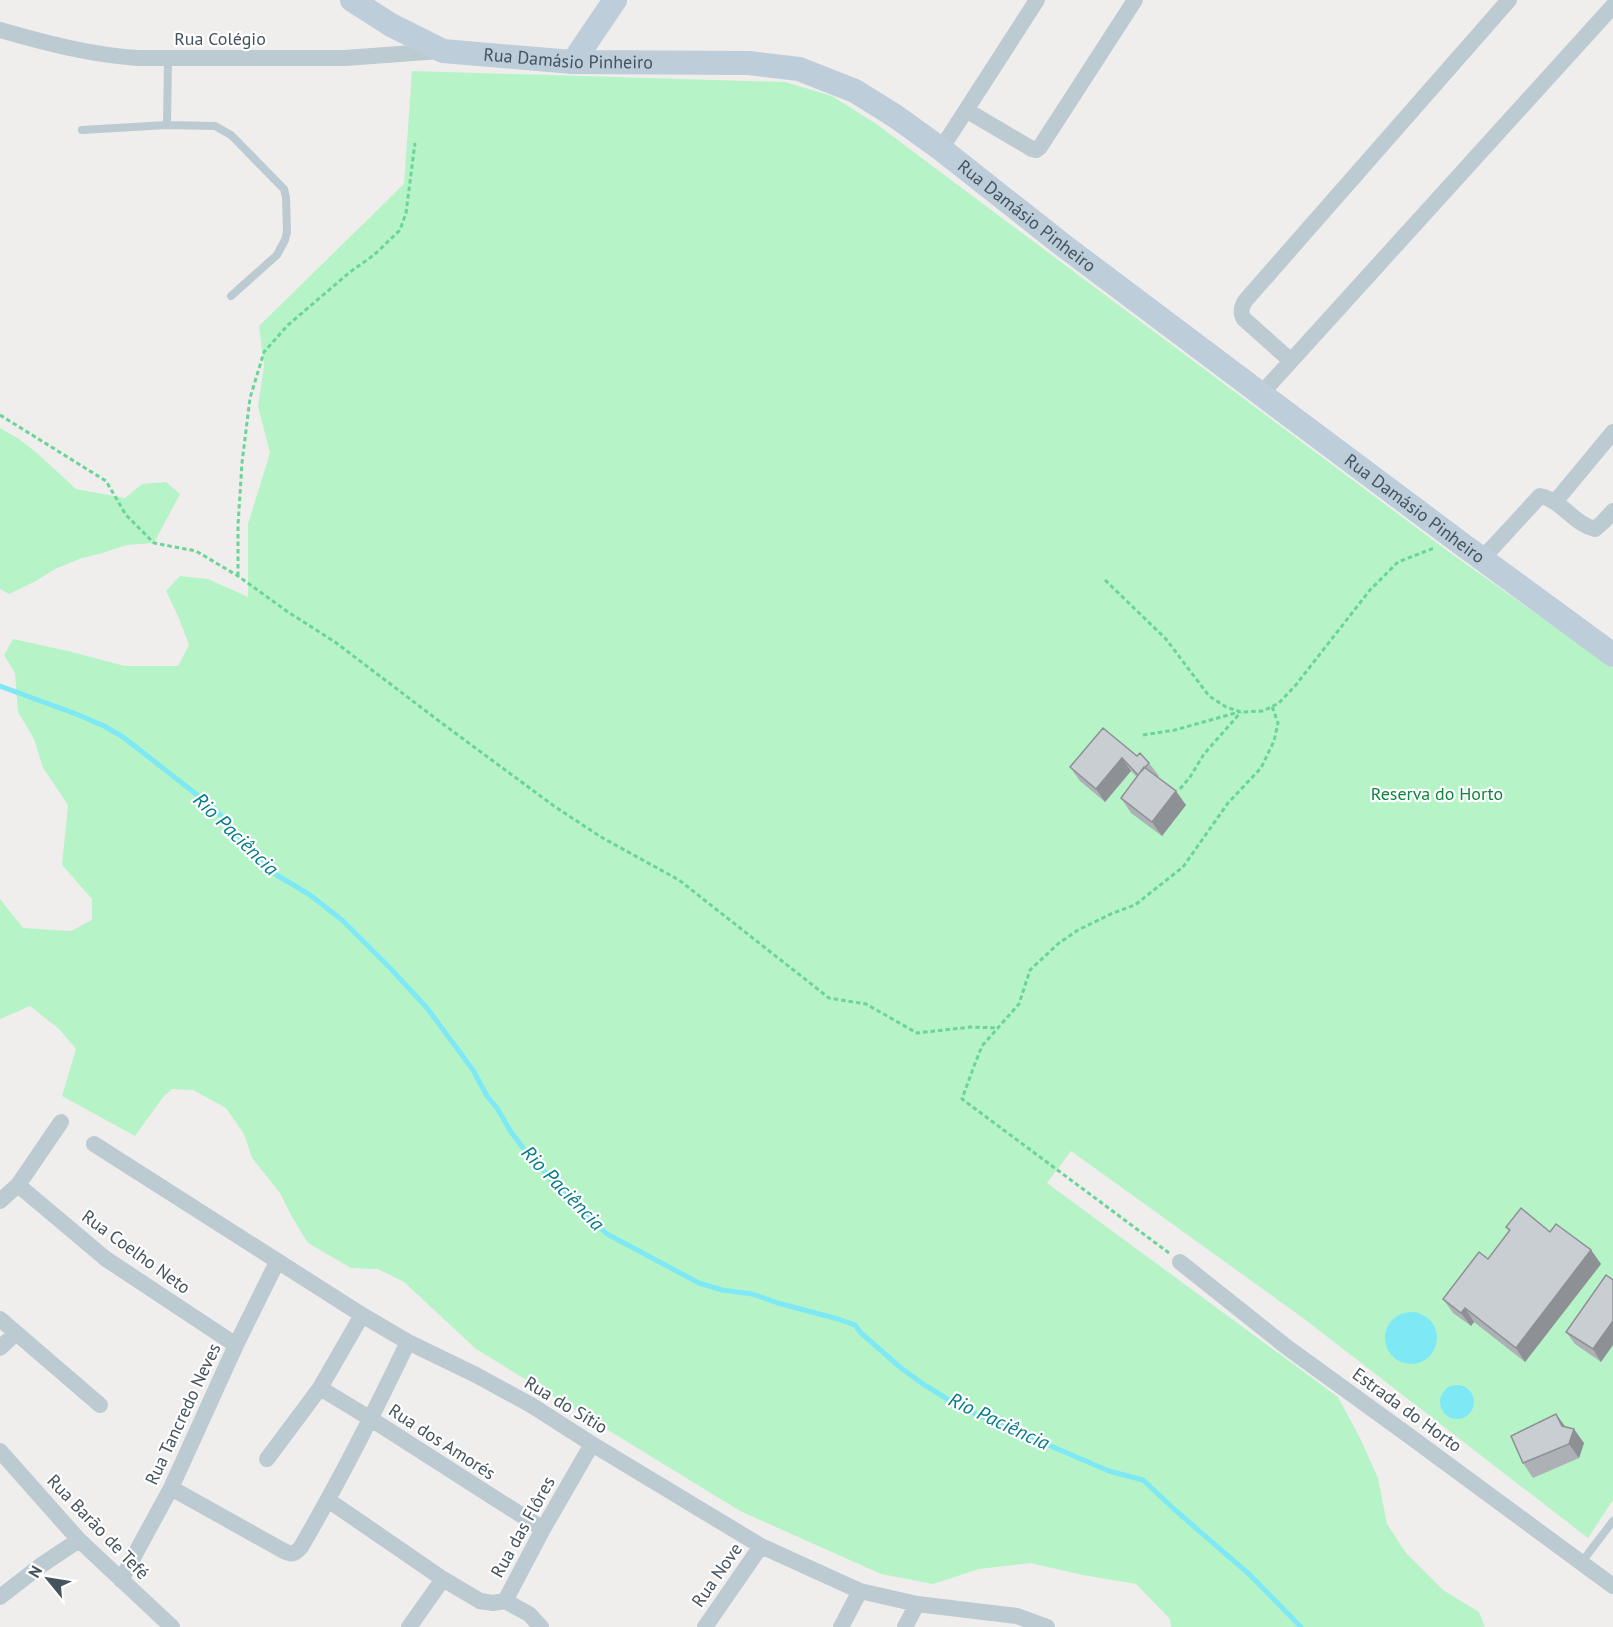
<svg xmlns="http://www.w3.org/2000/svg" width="1613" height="1627" font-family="'PT Sans',sans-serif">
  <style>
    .green { fill: #b6f4c8 }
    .water { fill: #7ee8f5 }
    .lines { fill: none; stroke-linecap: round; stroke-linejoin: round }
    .stream { stroke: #7ee8f5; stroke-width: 5 }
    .path { stroke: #6ad596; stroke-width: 3; stroke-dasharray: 4.5 3; stroke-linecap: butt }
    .lane { stroke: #bccad1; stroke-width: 8 }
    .street { stroke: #bccad1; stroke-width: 16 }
    .secondary { stroke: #bdcdd9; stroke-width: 24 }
    .wall { fill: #adb1b5 }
    .shaded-wall { fill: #8d9094 }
    .building { fill: #c9ced3; stroke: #8d9094; stroke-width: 1.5 }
    .labels { text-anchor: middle; stroke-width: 4.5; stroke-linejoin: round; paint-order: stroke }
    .street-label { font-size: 18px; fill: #44535d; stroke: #fff }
    .park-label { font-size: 18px; fill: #0c863e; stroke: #fff }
    .water-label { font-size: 20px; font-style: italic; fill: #047c8a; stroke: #fff }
  </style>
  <rect width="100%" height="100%" fill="#f0eded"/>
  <!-- green -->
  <path class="green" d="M412,71L785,82L832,96L875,123L1449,552L1613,668V1500L1588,1538L1303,1318L1071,1151L1047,1183L1338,1397L1360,1438L1378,1478L1387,1524L1406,1553L1443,1590L1479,1612L1485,1627H1171L1170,1619L1136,1584L1083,1575L1030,1563L979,1569L933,1584L881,1574L740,1511L476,1349L404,1282L378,1269L351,1268L308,1243L292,1217L280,1193L252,1158L244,1134L226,1108L193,1090L172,1089L163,1097L135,1136L62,1096L76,1049L59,1029L30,1006L0,1019V899L23,928L71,931L92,920V899L62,865L68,805L43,768L34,739L18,712L15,673L4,655L13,639L68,651L125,666H178L189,645L178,616L166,591L180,576L208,579L248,597V524L270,453L258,406L264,366L259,326L404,184Z
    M0,428L19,439L37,453L76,489L125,498L142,484L166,482L180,494L154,543L127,545L99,554L82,558L55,569L36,581L9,594L0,589Z"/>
  <!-- water -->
  <path class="water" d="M1385 1338a26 26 0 1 1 52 0a26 26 0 1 1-52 0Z
    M1440 1402a17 17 0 1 1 34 0a17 17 0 1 1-34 0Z"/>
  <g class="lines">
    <!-- stream -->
    <path class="stream" d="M0,686L76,714L104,726L123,737L214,808L239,837L256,852L275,874L310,895L342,920L391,969L427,1008L473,1070L487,1096L497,1108L511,1132L524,1149L575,1205L607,1234L699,1283L722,1290L752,1294L778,1303L838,1319L855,1325L861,1333L901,1368L923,1384L962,1408L1109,1471L1143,1480L1175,1510L1249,1574L1301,1627"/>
    <!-- path -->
    <path class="path" d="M0,415L106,481L126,515L154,543L196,551L238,576L288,612L335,642L443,724L554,806L601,837L679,880L829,998L866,1004L917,1033L971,1027L999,1028
      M238,576V525L242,463L250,398L264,352L288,325L350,272L374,255L400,230L406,213L415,143
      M1105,580L1166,639L1209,696L1226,707L1241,712L1263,711L1279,703L1295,686L1370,590L1398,562L1434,548
      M1143,735L1175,730L1239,712
      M1180,789L1190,777L1204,754L1241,712
      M1169,1253L962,1099L974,1066L982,1046L1019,1004L1030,970L1059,943L1078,930L1113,913L1135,905L1183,867L1228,803L1261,768L1274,741L1278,723L1272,706"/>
    <!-- lane -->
    <path class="lane" d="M167,125L168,58
      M82,130L167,125L215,126L231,135L284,189L286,197L287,232L285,240L277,255L231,296
      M1581,1563L1613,1521"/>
    <!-- street -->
    <path class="street" d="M0,30C45,43 91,55 138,58H345L440,51
      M966,110L1032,149L1036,150L1040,147L1135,0
      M941,149L1037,0
      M1291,361L1244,319C1240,313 1241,308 1245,301L1509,0
      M1261,394L1613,6
      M1555,502L1613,432
      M1482,559L1540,496C1562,500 1572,523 1595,529L1603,522L1613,511
      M94,1144L362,1315L408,1342L476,1375L531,1405L592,1444L761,1546L860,1591L917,1604L1017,1616L1047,1627
      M18,1185L106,1259L236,1345
      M0,1201L18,1185L61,1122
      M1180,1262L1288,1348L1408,1435L1613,1586
      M0,1319L100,1405
      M0,1348L15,1334
      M320,1388L371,1419L543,1529
      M0,1451L79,1540L172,1627
      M267,1459L320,1388L362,1315
      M171,1488L282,1550C291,1555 294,1555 301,1547C340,1480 375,1411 408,1342
      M328,1500L443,1579L480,1601L493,1603L505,1601L543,1529L592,1444
      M121,1580L171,1488L236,1345L277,1262
      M0,1597L40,1566L79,1540
      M505,1601L529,1614L541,1627
      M409,1627L443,1579
      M705,1627L761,1546
      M841,1627L860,1591
      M905,1627L917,1604"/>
    <!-- secondary -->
    <g class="secondary">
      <path id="s1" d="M352,0L391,25L443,51L573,62L749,63L799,69L855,91L895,116L941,149L1064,246L1261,394L1459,542L1613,655"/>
      <path d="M573,62L615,0"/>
    </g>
  </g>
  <!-- wall -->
  <path class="wall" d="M1137,756L1149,763L1159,776L1158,777L1186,805L1162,836L1131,813L1121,798L1137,777L1131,771L1105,802L1080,781L1070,767Z
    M1506,1227L1591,1250L1601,1264L1525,1362L1474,1322L1471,1326L1453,1313L1443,1299L1488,1259L1509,1231Z
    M1606,1275L1601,1362L1575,1344L1566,1332Z
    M1556,1414L1565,1426L1584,1443L1579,1458L1533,1478L1523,1463Z"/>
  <!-- shaded-wall -->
  <path class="shaded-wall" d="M1122,758L1131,771L1105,802L1096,789Z
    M1176,791L1186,805L1162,836L1152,822Z
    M1591,1250L1601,1264L1525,1362L1516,1348Z
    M1465,1308L1474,1322L1471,1326L1461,1313Z
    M1613,1321V1345L1601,1362L1593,1349Z
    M1556,1414L1566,1428L1574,1429L1584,1443L1579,1458L1569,1444Z"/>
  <!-- building -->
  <path class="building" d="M1103,728L1137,756L1140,753L1149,763L1138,775L1122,758L1096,789L1070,767Z
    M1144,767L1176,791L1152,822L1121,798Z
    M1521,1208L1550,1232L1556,1224L1591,1250L1516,1348L1465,1308L1461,1313L1443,1299L1479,1252L1488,1259L1510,1230L1506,1227Z
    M1606,1275L1613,1280V1321L1593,1349L1566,1332Z
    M1556,1414L1562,1426L1574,1429L1569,1444L1523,1463L1511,1436Z"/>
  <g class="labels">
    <!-- street labels -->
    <g class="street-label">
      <text x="220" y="45">Rua Colégio</text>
      <text dy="6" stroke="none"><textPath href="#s1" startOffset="230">Rua Damásio Pinheiro</textPath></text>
      <text dy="6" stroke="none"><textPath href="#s1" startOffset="734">Rua Damásio Pinheiro</textPath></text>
      <text dy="6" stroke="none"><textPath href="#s1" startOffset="1220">Rua Damásio Pinheiro</textPath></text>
      <text transform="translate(136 1252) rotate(36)" y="6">Rua Coelho Neto</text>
      <text transform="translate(566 1405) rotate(31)" y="6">Rua do Sítio</text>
      <text transform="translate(1407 1410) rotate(36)" y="6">Estrada do Horto</text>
      <text transform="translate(183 1414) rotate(-65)" y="6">Rua Tancredo Neves</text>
      <text transform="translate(442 1442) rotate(33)" y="6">Rua dos Amorés</text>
      <text transform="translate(98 1527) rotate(46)" y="6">Rua Barão de Tefé</text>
      <text transform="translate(523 1527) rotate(-61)" y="6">Rua das Flôres</text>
      <text transform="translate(717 1575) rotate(-55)" y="6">Rua Nove</text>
    </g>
    <!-- park labels -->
    <g class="park-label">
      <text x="1437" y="800">Reserva do Horto</text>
    </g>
    <!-- water labels -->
    <g class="water-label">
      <text transform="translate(236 834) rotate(44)" y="7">Rio Paciência</text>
      <text transform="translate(563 1188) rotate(46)" y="7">Rio Paciência</text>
      <text transform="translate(999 1421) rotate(25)" y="7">Rio Paciência</text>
    </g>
  </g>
  <!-- north arrow -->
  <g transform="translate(48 1579) rotate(300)" stroke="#ffffff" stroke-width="4.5" paint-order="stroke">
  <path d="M0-4.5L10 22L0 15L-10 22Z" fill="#44535d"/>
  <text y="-9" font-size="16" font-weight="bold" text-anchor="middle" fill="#44535d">N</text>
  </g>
</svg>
